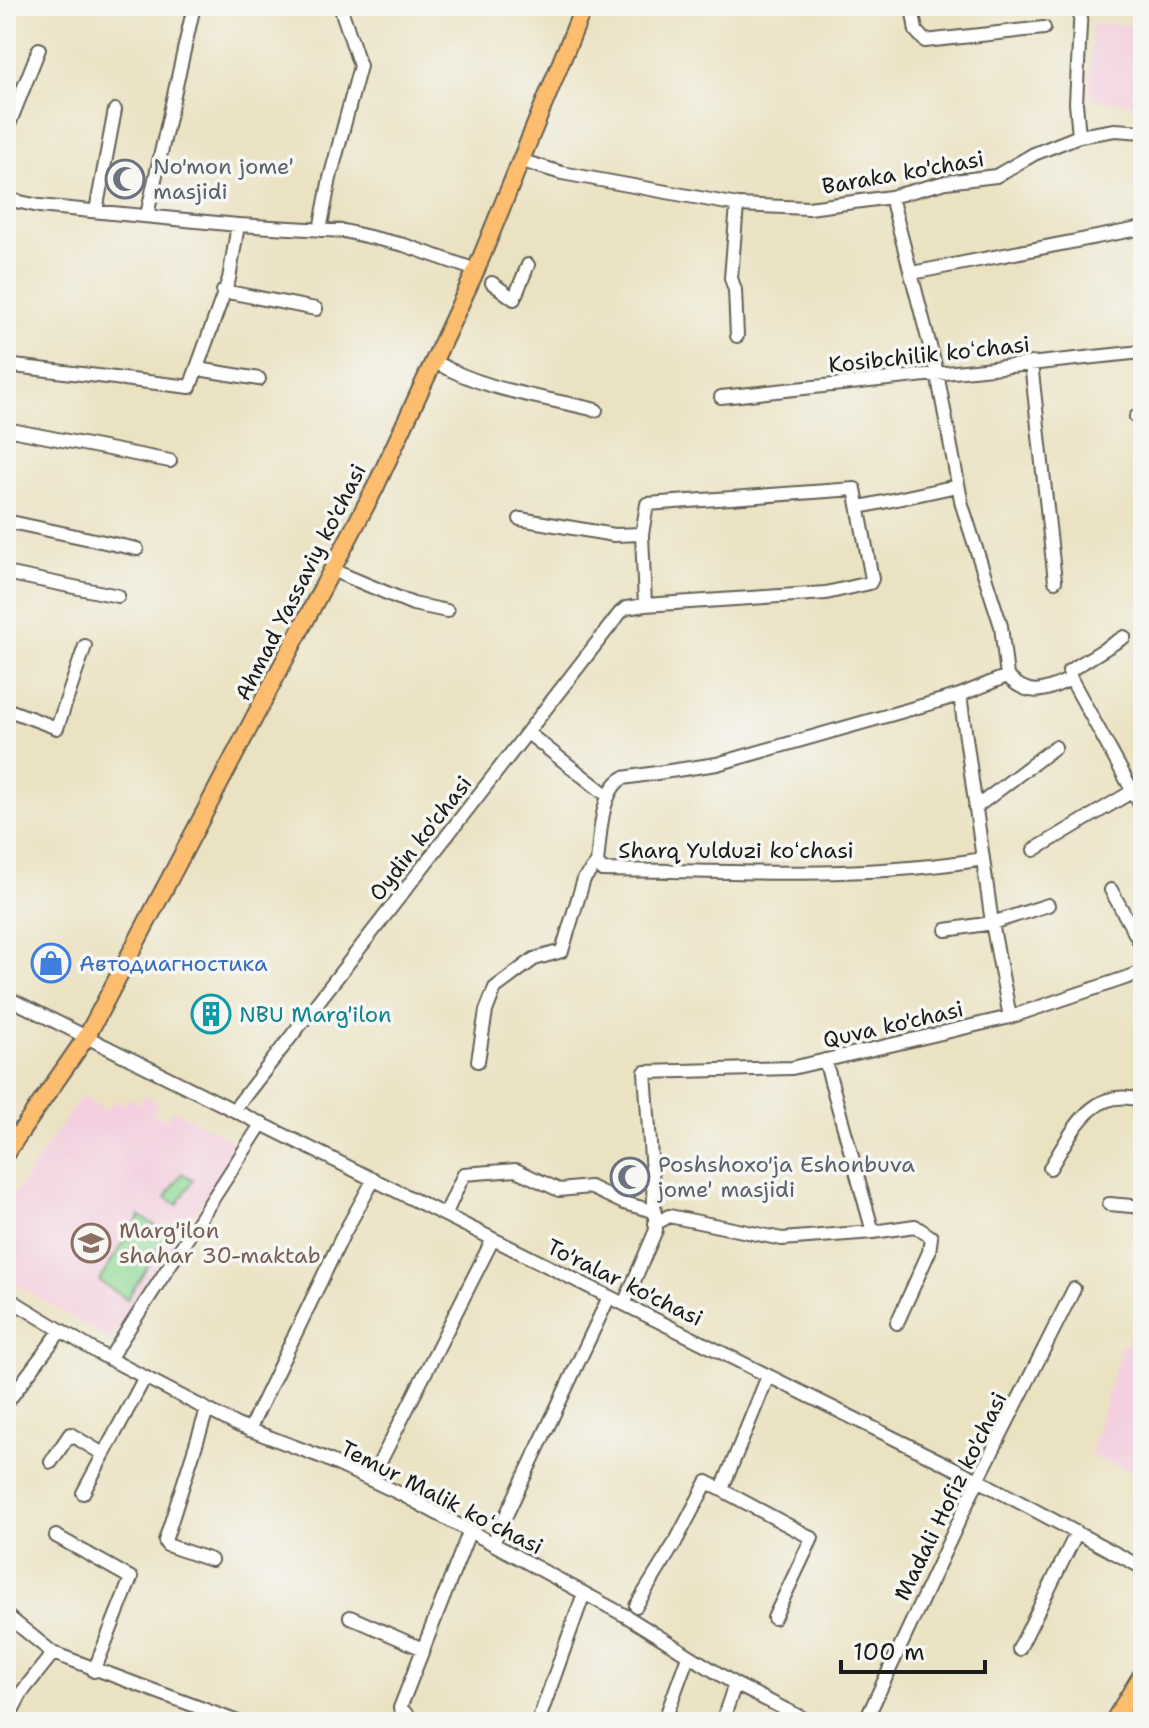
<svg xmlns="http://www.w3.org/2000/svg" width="1149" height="1728" font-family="'Shantell Sans',sans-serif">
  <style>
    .built { fill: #f3cfdf }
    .green { fill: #8ed995; stroke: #557a58; stroke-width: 2 }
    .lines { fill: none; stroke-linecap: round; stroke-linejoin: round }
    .minor-casing { stroke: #646156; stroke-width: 16 }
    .major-casing { stroke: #646156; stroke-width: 20 }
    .minor { stroke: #fff; stroke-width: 12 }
    .major { stroke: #fcbd6e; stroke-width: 16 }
    .labels { text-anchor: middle; stroke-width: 7; stroke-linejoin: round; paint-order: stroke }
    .worship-label { font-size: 22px; fill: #5b616d; stroke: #f6f6f2; text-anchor: start }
    .street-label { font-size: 22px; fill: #1c1c1c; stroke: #f6f6f2 }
    .shop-label { font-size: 22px; fill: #366cbe; stroke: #f6f6f2; text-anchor: start }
    .culture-label { font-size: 22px; fill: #0d838f; stroke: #f6f6f2; text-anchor: start }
    .education-label { font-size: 22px; fill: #785e54; stroke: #f6f6f2; text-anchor: start }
  </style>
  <rect width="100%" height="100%" fill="#f6f6f2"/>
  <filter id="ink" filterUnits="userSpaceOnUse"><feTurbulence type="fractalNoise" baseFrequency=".0125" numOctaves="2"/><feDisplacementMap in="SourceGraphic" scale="16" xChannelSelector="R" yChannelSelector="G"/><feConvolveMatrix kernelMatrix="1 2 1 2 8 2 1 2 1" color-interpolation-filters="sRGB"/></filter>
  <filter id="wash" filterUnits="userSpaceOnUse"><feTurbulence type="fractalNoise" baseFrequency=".006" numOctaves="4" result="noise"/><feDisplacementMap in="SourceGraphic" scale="32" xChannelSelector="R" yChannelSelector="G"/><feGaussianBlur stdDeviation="1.8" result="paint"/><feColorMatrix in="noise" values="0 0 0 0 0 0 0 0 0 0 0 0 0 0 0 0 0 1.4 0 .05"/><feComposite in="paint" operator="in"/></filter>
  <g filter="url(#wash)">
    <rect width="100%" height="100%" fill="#ebe2c2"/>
    <!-- built -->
    <path class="built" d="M1092,24L1143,25V105L1090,99Z
      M145,1095L159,1103L153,1113L166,1120L173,1110L241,1144L111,1341L6,1278V1207L81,1096L107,1111L115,1100L124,1105L128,1098L139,1105Z
      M1139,1300H1143V1451L1134,1472L1090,1456L1122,1344L1127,1345L1139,1312Z"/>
    <!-- green -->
    <path class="green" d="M182,1173L193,1180L177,1205L166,1197Z
      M140,1216L168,1234L127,1299L99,1281Z"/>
  </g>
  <g filter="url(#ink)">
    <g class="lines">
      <defs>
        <path id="minor" d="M912,6L916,31L925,41L1044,28
          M6,132L39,49
          M1079,136L1076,103L1081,6
          M522,161L562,173L738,205L809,208L891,197L946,182L996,176L1034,154L1079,136L1115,130L1143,132
          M891,197L937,373L962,505L1001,626L1007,676C1030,699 1044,691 1071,679
          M6,199L39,206L238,225L344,231L404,245L476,270
          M96,211L115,110
          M147,215L194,6
          M320,230L330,178L360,66L340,6
          M912,273L1143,228
          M492,283L514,299L528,265
          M223,291L316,309
          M737,336L735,290L731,278L737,205
          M434,361C482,390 542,397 596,410
          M1031,363L1055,581
          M6,365L190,387L229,279L238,225
          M198,369L259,379
          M721,397L1141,352
          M1136,417L1143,415
          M6,429L170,461
          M860,507L957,486
          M520,519L614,535L642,534
          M6,521L137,549
          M332,570L413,604L447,611
          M6,573L118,596
          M1007,676L960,695L992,923L1010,1017
          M1071,679L1143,810
          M1071,679L1069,671L1124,637
          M960,695L717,764L623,778C600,791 600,839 597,863L602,870C729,871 858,880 983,859
          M6,709L57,728L85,646
          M529,734L608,796
          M975,808L1055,747
          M1034,850L1133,791
          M1111,890L1143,948
          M946,930L992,923L1048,905
          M6,997L978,1480L1143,1568
          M478,1061L486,1011L495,988L534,959L562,951L584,879L597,863
          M234,1110L620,613L626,608L645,605L826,593L870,583L872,579L855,489L647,504L642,534L645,605
          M1050,1168C1073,1131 1092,1084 1143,1101
          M1109,1204L1143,1207
          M445,1215L464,1174L516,1170L559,1190L590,1187L624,1203L653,1211
          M655,1224L669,1216L782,1239L873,1232L825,1060
          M873,1232L915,1226L931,1237L929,1252L897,1323
          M6,1297L100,1354L237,1425L322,1457L403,1495L626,1616L735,1684L810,1722
          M624,1304L656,1230L645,1072L792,1068L1010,1017L1143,972
          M109,1359L262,1123
          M6,1404L61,1330
          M207,1410L165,1541L167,1545L211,1560
          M249,1430L343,1235L374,1179
          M51,1462L70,1434L103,1454
          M371,1480L493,1239
          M722,1489L768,1376
          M83,1493L145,1377
          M56,1536L131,1578L94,1671
          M493,1543L609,1297
          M636,1606L676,1541L707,1482L812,1538L774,1618
          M6,1615L53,1653L238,1722
          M350,1617L423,1649
          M1019,1649L1077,1532
          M6,1722L22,1692L53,1653
          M415,1722L400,1708L470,1530
          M538,1722L583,1596
          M664,1722L688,1656
          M722,1722L735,1684
          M865,1722L978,1480L1074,1289"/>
        <path id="major" d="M6,1153L87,1036L375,488L476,270L584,6
          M1113,1722L1143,1673
          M1134,1722L1143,1707"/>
      </defs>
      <!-- minor casing -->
      <use href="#minor" class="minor-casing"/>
      <!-- major casing -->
      <use href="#major" class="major-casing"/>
      <!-- minor -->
      <use href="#minor" class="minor"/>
      <!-- major -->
      <use href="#major" class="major"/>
    </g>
  </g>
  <!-- icons -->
  <defs>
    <symbol id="mosque-ring" viewBox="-11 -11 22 22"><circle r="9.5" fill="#f6f6f2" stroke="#6b7280" stroke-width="1.5"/><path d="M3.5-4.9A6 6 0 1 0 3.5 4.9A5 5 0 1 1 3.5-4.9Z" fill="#6b7280"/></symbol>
    <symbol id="shop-ring" viewBox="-11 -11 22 22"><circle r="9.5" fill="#f6f6f2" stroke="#3f7fe0" stroke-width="1.5"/><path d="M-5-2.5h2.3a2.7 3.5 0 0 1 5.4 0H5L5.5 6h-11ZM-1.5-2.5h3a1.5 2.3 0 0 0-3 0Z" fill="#3f7fe0"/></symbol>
    <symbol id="building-ring" viewBox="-11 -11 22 22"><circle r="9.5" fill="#f6f6f2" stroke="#0f9aa8" stroke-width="1.5"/><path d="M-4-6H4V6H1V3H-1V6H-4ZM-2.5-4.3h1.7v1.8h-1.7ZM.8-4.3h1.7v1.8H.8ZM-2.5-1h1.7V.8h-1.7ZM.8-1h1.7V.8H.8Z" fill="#0f9aa8"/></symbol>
    <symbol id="school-ring" viewBox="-11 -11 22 22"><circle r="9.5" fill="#f6f6f2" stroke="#8d6e63" stroke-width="1.5"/><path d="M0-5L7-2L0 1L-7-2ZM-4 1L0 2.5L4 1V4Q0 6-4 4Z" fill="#8d6e63"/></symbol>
  </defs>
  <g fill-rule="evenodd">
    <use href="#mosque-ring" x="103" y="157" width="44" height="44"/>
    <use href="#shop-ring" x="29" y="941" width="44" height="44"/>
    <use href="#building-ring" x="189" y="992" width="44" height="44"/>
    <use href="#mosque-ring" x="608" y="1155" width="44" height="44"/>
    <use href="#school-ring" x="69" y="1221" width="44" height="44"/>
  </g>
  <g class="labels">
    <!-- worship labels -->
    <g class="worship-label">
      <text x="153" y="174">No'mon jome'<tspan x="153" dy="25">masjidi</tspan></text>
      <text x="658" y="1172">Poshshoxo'ja Eshonbuva<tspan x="658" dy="25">jome' masjidi</tspan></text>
    </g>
    <!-- street labels -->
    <g class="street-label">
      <text transform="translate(903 172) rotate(-10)" y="8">Baraka ko'chasi</text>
      <text transform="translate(929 354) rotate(-6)" y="8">Kosibchilik koʻchasi</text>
      <text transform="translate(300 582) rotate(-63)" y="8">Ahmad Yassaviy ko'chasi</text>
      <text transform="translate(420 838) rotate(-52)" y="8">Oydin ko'chasi</text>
      <text x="736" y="858">Sharq Yulduzi koʻchasi</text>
      <text transform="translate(893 1024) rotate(-13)" y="8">Quva ko'chasi</text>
      <text transform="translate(625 1282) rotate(26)" y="8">To'ralar ko'chasi</text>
      <text transform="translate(950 1496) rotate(-64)" y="8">Madali Hofiz ko'chasi</text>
      <text transform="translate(442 1497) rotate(27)" y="8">Temur Malik koʻchasi</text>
    </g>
    <!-- shop labels -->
    <g class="shop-label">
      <text x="79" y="971">Автодиагностика</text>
    </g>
    <!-- culture labels -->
    <g class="culture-label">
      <text x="239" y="1022">NBU Marg'ilon</text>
    </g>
    <!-- education labels -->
    <g class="education-label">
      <text x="119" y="1238">Marg'ilon<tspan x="119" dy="25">shahar 30-maktab</tspan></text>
    </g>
  </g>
  <!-- margin -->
  <rect width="1149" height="1728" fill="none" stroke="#f6f6f2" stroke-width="32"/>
  <!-- scale -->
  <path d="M841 1660v12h144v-12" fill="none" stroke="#1c1c1c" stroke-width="4"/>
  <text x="853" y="1660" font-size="24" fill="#1c1c1c" stroke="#f6f6f2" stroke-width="6" paint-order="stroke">100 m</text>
</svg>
